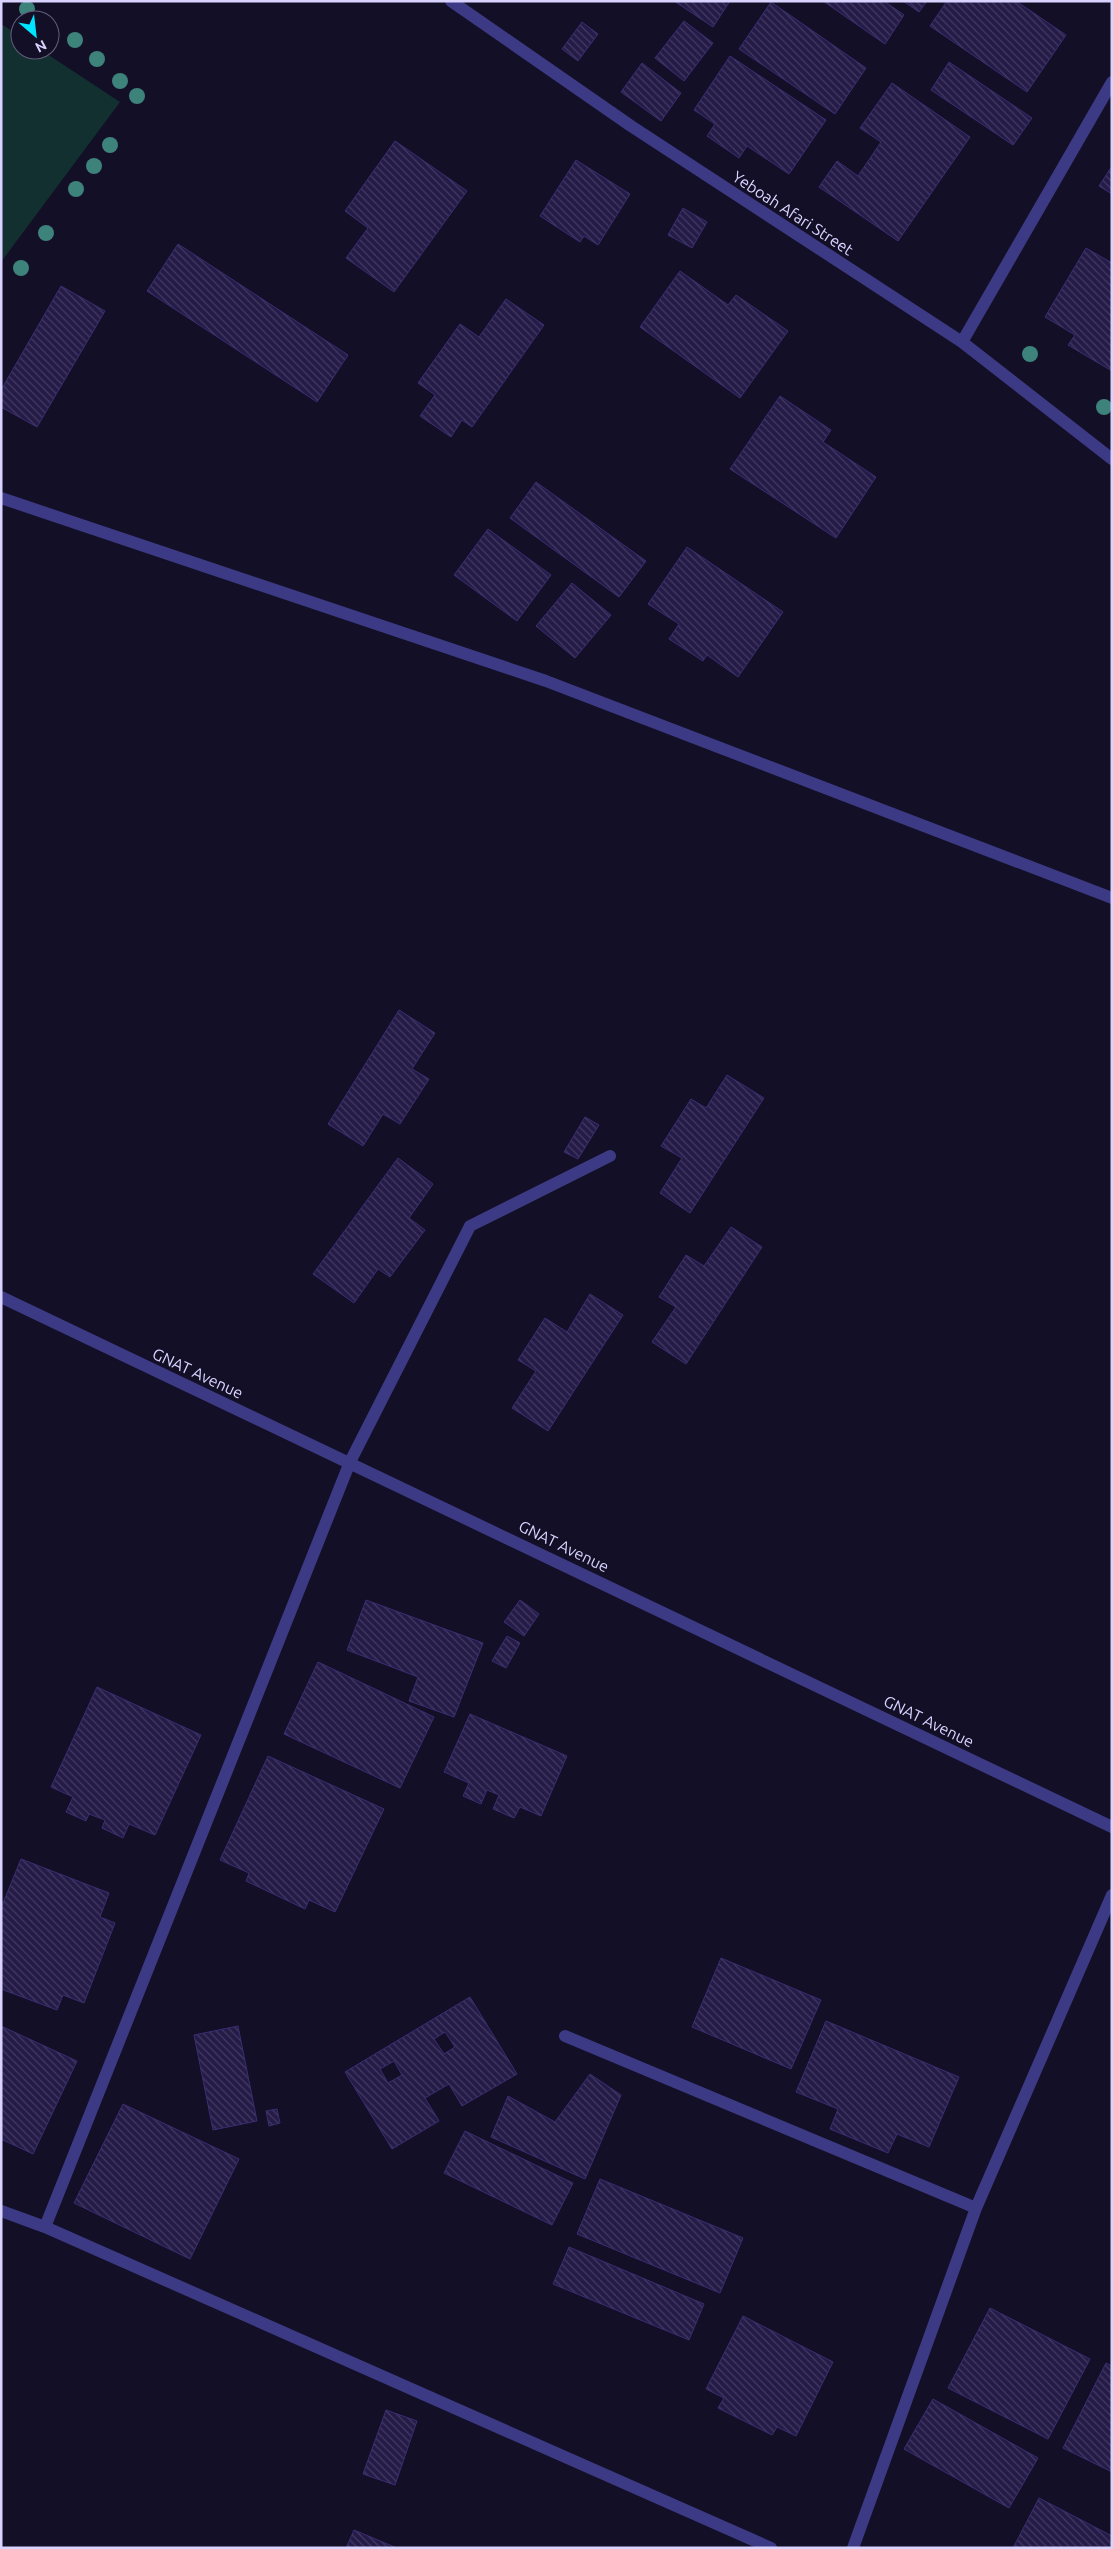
<svg xmlns="http://www.w3.org/2000/svg" width="1113" height="2549" font-family="Ubuntu,sans-serif">
  <style>
    .park { fill: #12302f }
    .building { fill: url(#building-back-hatch); stroke: #3b2d73; fill-rule: evenodd }
    .lines { fill: none; stroke-linecap: round; stroke-linejoin: round }
    .minor { stroke: #3d3a85; stroke-width: 12 }
    .tree { fill: #3d827b }
    .labels { text-anchor: middle; stroke-width: 4; stroke-linejoin: round; paint-order: stroke }
    .street-label { font-size: 16px; fill: #d9d4ff; stroke: #130f26 }
  </style>
  <defs>
    <pattern id="building-back-hatch" width="6" height="6" patternUnits="userSpaceOnUse" patternTransform="scale(1.25)"><rect width="6" height="6" fill="#241b47"/><path d="M-1 5l2 2M0 0l6 6M5-1l2 2" fill="none" stroke="#433b63"/></pattern>
  </defs>
  <rect width="100%" height="100%" fill="#130f26"/>
  <!-- park -->
  <path class="park" d="M1,24L20,36V50H41L120,102L1,262Z"/>
  <!-- building -->
  <path class="building" d="M674,1H730L713,27Z
    M823,1H884L904,15L885,44Z
    M903,1H927L919,12Z
    M947,1H1016L1066,35L1027,92L930,26Z
    M771,2L866,68L835,114L739,49Z
    M684,21L713,43L684,81L655,58Z
    M582,22L598,34L578,61L562,49Z
    M730,56L826,120L789,174L747,146L739,158L707,136L715,124L694,110Z
    M949,62L1032,118L1013,145L931,90Z
    M642,63L681,93L661,121L621,92Z
    M892,83L970,137L898,241L819,187L837,161L858,176L881,142L860,128Z
    M395,141L467,191L394,292L346,258L368,228L345,211Z
    M576,160L630,194L598,245L584,236L580,242L540,216Z
    M1112,166V194L1099,186Z
    M683,208L707,222L692,248L668,235Z
    M178,244L348,355L317,402L147,291Z
    M1086,248L1112,263V371L1068,345L1075,335L1045,317Z
    M680,271L728,305L736,295L788,331L740,398L640,327Z
    M61,286L105,311L37,427L1,407V390Z
    M506,299L544,325L472,427L462,420L451,437L420,416L435,395L418,383L460,324L479,337Z
    M780,396L831,430L823,442L876,477L836,538L730,469Z
    M536,482L646,561L619,597L510,518Z
    M488,529L551,575L517,621L454,575Z
    M687,547L783,612L738,677L707,655L703,661L669,639L679,624L648,604Z
    M572,583L611,615L575,658L536,626Z
    M399,1010L435,1033L412,1069L429,1079L400,1124L383,1114L363,1146L328,1124Z
    M727,1075L764,1098L690,1213L660,1193L682,1158L661,1146L691,1099L706,1108Z
    M585,1117L599,1125L578,1159L564,1152Z
    M398,1158L433,1184L409,1218L425,1230L390,1277L378,1269L354,1303L313,1274Z
    M731,1227L762,1247L686,1364L652,1342L676,1307L659,1297L686,1255L704,1266Z
    M590,1294L623,1315L548,1431L512,1408L536,1371L518,1360L545,1318L567,1332Z
    M366,1600L483,1643L454,1717L409,1701L418,1677L347,1650Z
    M520,1600L539,1614L524,1636L504,1622Z
    M507,1636L520,1643L506,1668L492,1661Z
    M318,1662L434,1717L400,1788L284,1734Z
    M97,1687L201,1735L155,1835L129,1824L123,1838L102,1828L105,1820L89,1814L86,1821L66,1812L73,1797L51,1787Z
    M470,1714L567,1756L541,1816L520,1807L514,1818L493,1809L499,1795L487,1790L481,1804L463,1796L469,1783L444,1772Z
    M268,1756L384,1809L335,1912L309,1900L305,1909L246,1881L249,1873L220,1860Z
    M21,1859L109,1893L100,1917L115,1923L84,2003L63,1995L57,2010L1,1989V1908Z
    M721,1958L821,2000L791,2069L692,2027Z
    M470,1997L517,2074L462,2106L449,2084L425,2098L439,2121L392,2149L345,2072ZM445,2032L455,2047L444,2054L434,2039ZM394,2061L402,2075L388,2083L380,2069Z
    M826,2021L959,2077L929,2147L897,2134L888,2153L830,2129L838,2109L796,2092Z
    M1,2026L77,2061L33,2154L1,2139Z
    M238,2026L257,2121L213,2130L194,2035Z
    M590,2074L621,2095L585,2179L491,2137L508,2096L555,2122Z
    M123,2104L239,2159L190,2259L74,2203Z
    M277,2109L280,2123L269,2126L266,2111Z
    M465,2131L573,2183L552,2225L444,2173Z
    M600,2179L743,2238L720,2293L577,2234Z
    M569,2247L704,2304L689,2340L553,2284Z
    M990,2308L1090,2359L1048,2439L948,2388Z
    M743,2316L833,2362L796,2436L777,2427L772,2435L718,2408L724,2398L706,2389Z
    M1106,2363L1112,2366V2472L1063,2448Z
    M933,2399L1038,2458L1009,2508L904,2449Z
    M386,2410L417,2421L395,2485L363,2474Z
    M1039,2498L1112,2536V2548H1013Z
    M354,2530L397,2548H346Z"/>
  <g class="lines">
    <!-- minor -->
    <path class="minor" d="M451,1L631,126L962,342L1112,459
      M962,342L1112,82
      M1,498L546,681L1112,898
      M1,1297L1112,1827
      M565,2036L976,2208
      M1,2211L45,2227L771,2548
      M45,2227L350,1462L470,1226L610,1156
      M853,2548L976,2208L1112,1895"/>
  </g>
  <!-- trees -->
  <g class="tree">
    <circle cx="27" cy="9" r="8"/>
    <circle cx="75" cy="40" r="8"/>
    <circle cx="97" cy="59" r="8"/>
    <circle cx="120" cy="81" r="8"/>
    <circle cx="137" cy="96" r="8"/>
    <circle cx="110" cy="145" r="8"/>
    <circle cx="94" cy="166" r="8"/>
    <circle cx="76" cy="189" r="8"/>
    <circle cx="46" cy="233" r="8"/>
    <circle cx="21" cy="268" r="8"/>
    <circle cx="1030" cy="354" r="8"/>
    <circle cx="1104" cy="407" r="8"/>
  </g>
  <g class="labels">
    <!-- street labels -->
    <g class="street-label">
      <text transform="translate(793 213) rotate(33)" y="6">Yeboah Afari Street</text>
      <text transform="translate(198 1373) rotate(25)" y="6">GNAT Avenue</text>
      <text transform="translate(564 1546) rotate(26)" y="6">GNAT Avenue</text>
      <text transform="translate(929 1721) rotate(26)" y="6">GNAT Avenue</text>
    </g>
  </g>
  <!-- border -->
  <rect width="1113" height="2549" fill="none" stroke="#d9d4ff" stroke-width="5"/>
  <!-- north arrow -->
  <g transform="translate(35 35) rotate(152)"><circle r="24" fill="#130f26" stroke="#625e7d"/>
  <path d="M0-4L9 19L0 12L-9 19Z" fill="#00e5ff"/>
  <text y="-8" font-size="14" font-weight="bold" text-anchor="middle" fill="#d9d4ff">N</text>
  </g>
</svg>
